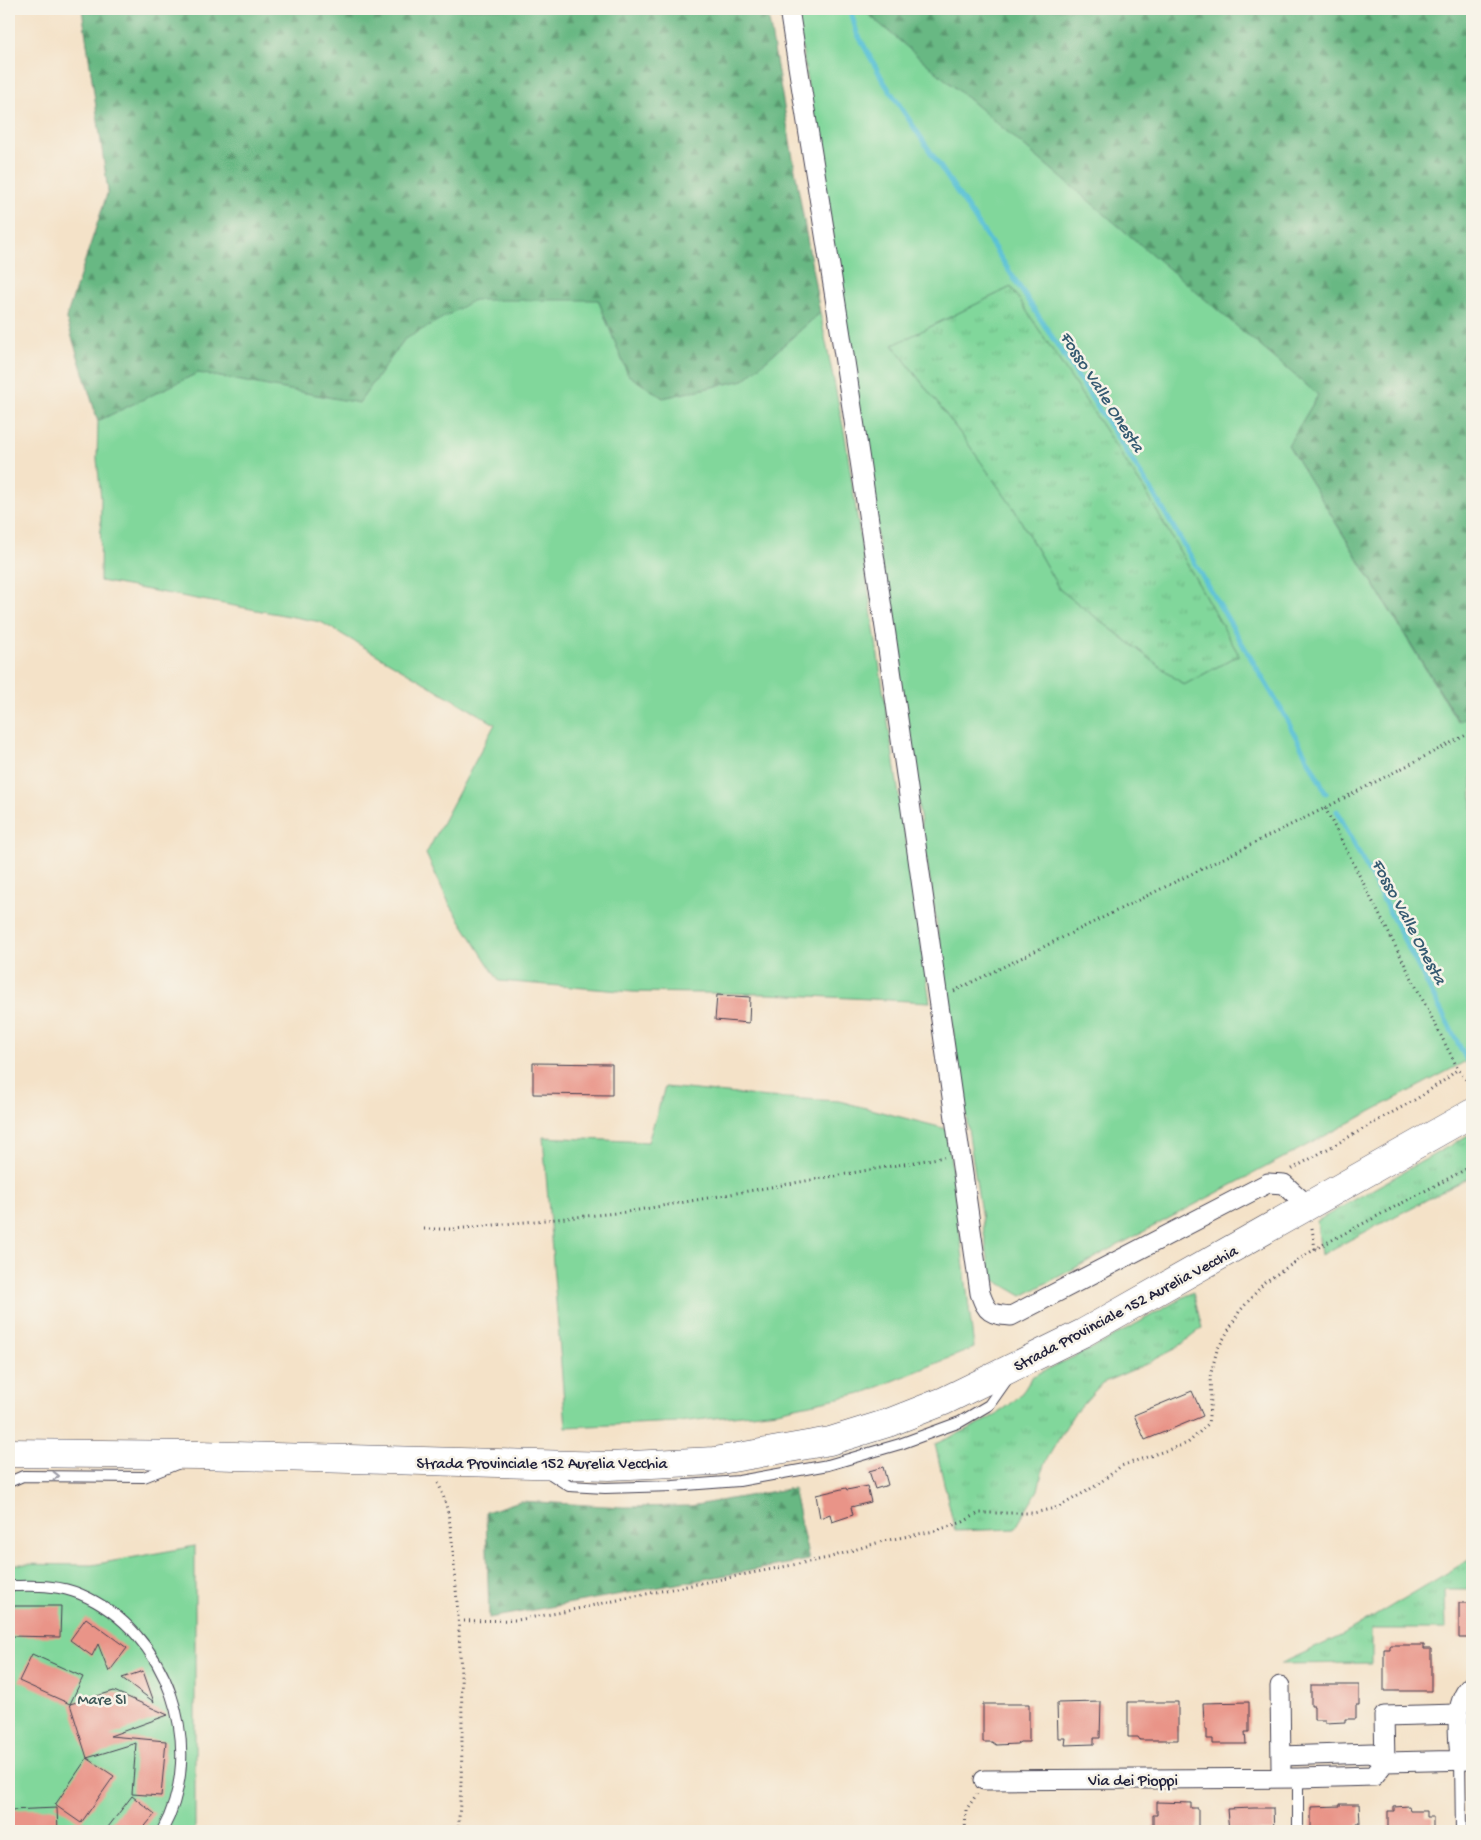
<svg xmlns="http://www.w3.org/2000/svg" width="1481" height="1840" font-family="'Gochi Hand',sans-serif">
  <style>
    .grass { fill: url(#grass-tufts); stroke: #527c6b }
    .forest { fill: url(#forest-firs); stroke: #456d5f }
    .green { fill: #81d79b; stroke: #527c6b; fill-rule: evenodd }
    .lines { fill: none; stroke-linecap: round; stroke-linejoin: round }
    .stream { stroke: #59c1d6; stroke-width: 5 }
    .building { fill: #e99488 }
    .service-casing { stroke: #423f50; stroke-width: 12 }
    .minor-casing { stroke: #423f50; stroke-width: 21 }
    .secondary-casing { stroke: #423f50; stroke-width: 29 }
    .path { stroke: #423f50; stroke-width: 3; stroke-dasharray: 1 4; stroke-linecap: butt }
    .service { stroke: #fff; stroke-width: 10 }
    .minor { stroke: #fff; stroke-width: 19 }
    .secondary { stroke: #fff; stroke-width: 28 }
    .oneway { stroke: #9c9ca7 }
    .labels { text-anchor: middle; stroke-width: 5; stroke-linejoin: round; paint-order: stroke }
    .street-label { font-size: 16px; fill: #22223b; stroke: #f7f3e8 }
    .park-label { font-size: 16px; fill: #3e5858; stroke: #f7f3e8 }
    .water-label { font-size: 18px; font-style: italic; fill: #355a71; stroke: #f7f3e8 }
  </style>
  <defs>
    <pattern id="grass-tufts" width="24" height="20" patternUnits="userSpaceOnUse" patternTransform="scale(1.25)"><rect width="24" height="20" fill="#81d79b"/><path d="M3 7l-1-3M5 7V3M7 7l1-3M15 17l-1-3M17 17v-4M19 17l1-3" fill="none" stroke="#6fb886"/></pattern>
    <pattern id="forest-firs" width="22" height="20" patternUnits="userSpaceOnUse" patternTransform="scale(1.25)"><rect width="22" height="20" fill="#68b883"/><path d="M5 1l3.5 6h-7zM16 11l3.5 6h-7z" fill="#55956c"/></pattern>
  </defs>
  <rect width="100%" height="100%" fill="#f7f3e8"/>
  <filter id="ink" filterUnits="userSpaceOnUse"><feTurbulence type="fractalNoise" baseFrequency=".02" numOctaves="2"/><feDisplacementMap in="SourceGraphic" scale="10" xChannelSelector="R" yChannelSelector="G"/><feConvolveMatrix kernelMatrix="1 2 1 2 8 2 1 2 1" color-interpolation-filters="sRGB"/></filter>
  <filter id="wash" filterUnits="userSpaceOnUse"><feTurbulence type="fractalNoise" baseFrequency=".0096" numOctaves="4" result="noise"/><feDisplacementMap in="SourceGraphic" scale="20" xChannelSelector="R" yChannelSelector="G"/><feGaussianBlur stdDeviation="1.12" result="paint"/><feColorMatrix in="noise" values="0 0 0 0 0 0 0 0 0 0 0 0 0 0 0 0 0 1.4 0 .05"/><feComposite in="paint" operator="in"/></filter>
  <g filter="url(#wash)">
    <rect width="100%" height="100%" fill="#f4e2c8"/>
    <!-- grass -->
    <path class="grass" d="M1011,287L1147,494L1239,655L1184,685L1059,589L1014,509L966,441L893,345Z
      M1472,1133V1176L1321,1255L1317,1221Z
      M1193,1292L1202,1328L1177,1348L1144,1365L1102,1383L1073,1415L1044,1464L1038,1490L1015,1529L955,1531L935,1444C965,1430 1019,1411 1031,1377L1091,1349Z
      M1472,1558V1590H1445L1446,1629H1372V1663L1280,1664L1343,1635Z"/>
    <!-- forest -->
    <path class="forest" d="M82,9H767L820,313L744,380L663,398L628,375L598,300L404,340L359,403L198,373L98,421L66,318L108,191Z
      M862,9H1472V715L1459,722L1288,445L1318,395Z
      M793,1488L809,1560L489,1618L486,1512L520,1501L623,1507L690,1506Z"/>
    <!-- green -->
    <path class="green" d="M796,9H862L1318,395L1288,445L1458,722L1472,715V1058L1022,1296L991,1278ZM1011,287L1147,494L1239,655L1184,685L1059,589L1014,509L966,441L893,345Z
      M474,300H598L628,375L663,398L744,380L820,313L845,436L930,1002L770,994L633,992L499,981L449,903L426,854L495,724L321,622L100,581L101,499L97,459L98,421L198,373L359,403L404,340Z
      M665,1087L768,1097L839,1101L947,1129L974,1348L866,1392L777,1411L679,1422L566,1427L543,1137L648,1142Z
      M195,1546V1831H9V1564L92,1565Z"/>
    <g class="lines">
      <!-- stream -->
      <path class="stream" d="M850,9L857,33L884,82L993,246L1152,491L1281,709L1326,793
        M1337,811L1472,1070"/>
    </g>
    <g id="blocks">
      <!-- building -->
      <path class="building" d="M717,995L750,997L749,1023L715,1020Z
        M533,1063L612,1064V1095L533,1094Z
        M1192,1391L1203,1416L1145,1440L1134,1415Z
        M883,1467L888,1485L875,1489L869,1471Z
        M867,1486L871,1502L851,1507L853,1515L832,1522L830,1514L820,1518L816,1495L846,1488L847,1490Z
        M1459,1603H1472V1638H1459Z
        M9,1606H61L60,1637L9,1636Z
        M86,1618L127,1648L109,1672L98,1644L92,1656L70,1640Z
        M1390,1645H1424V1649H1431V1691H1384V1649H1390Z
        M32,1654L83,1677L70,1704L19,1681Z
        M143,1671L154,1702L122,1678Z
        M1311,1685H1359V1705H1356V1719H1345V1722L1325,1723V1720H1314V1706H1311Z
        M114,1691L168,1715L110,1736L166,1741L161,1796L132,1794L136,1743L87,1758L70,1704Z
        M1101,1702L1100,1738H1094V1744L1065,1745L1066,1738H1058L1057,1703Z
        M1128,1702H1178V1740H1140L1138,1737H1128Z
        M1249,1702V1732H1245L1246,1744H1213V1739H1207V1729H1205V1722H1204L1203,1703Z
        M983,1704H1029V1742H1020L1017,1744L996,1745L992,1742H983Z
        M87,1758L114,1776L81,1823L55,1805Z
        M132,1796L155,1814L141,1831H105Z
        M1157,1802L1191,1803V1808H1198V1831H1153V1815H1157Z
        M1340,1804H1359L1360,1823H1357V1831H1316V1828H1311V1807L1340,1806Z
        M1409,1806L1410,1811H1426V1817H1433V1831H1388V1811H1394V1807Z
        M57,1808L58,1831H9V1810Z
        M1254,1808H1273L1274,1831H1229L1227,1809Z"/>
    </g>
  </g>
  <g filter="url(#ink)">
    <use href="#blocks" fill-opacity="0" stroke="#423f50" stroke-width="1"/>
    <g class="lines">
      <defs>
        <path id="service" d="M546,1471L569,1486L605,1488L673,1486L739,1481L828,1465L900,1444L960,1422L989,1405L1008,1378
          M9,1482L23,1476L144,1477L177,1464
          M9,1586C33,1586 57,1584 80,1594C168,1631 208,1748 162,1831
          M1460,1760L1461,1831
          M1298,1786V1831"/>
        <path id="minor" d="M789,9C811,150 835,292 856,434C900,720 938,1007 980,1293C987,1313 990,1314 1011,1316L1268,1183L1284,1184L1308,1206
          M1280,1686L1281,1767
          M1458,1714L1384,1716L1385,1762L1472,1760
          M1460,1760C1459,1737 1452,1702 1472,1685
          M984,1780L1298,1778L1374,1776L1385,1762L1372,1753L1281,1756"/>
        <path id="secondary" d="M9,1453L199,1455L609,1466L715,1461L830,1441L888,1423L944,1401L1083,1333L1472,1113"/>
      </defs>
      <!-- service casing -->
      <use href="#service" class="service-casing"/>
      <!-- minor casing -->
      <use href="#minor" class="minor-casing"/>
      <!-- secondary casing -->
      <use href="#secondary" class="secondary-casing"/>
      <!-- path -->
      <path class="path" d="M1325,808L1458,1069L1467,1081
        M954,991L1325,808L1472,732
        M1292,1169L1418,1098L1446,1079L1458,1069
        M1312,1228L1315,1249
        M424,1229H454L627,1212L944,1157
        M438,1483C452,1512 452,1545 455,1576C462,1661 465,1747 458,1831
        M459,1621L517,1620L563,1612L636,1596L828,1558L883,1541L934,1531L963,1522L979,1513H1034L1059,1507L1097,1485L1121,1466L1188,1443L1208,1424L1211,1399L1210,1377L1217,1350L1239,1312L1265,1282L1315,1249L1472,1166
        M965,1831L966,1810L977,1794"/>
      <!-- service -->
      <use href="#service" class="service"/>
      <!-- minor -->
      <use href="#minor" class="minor"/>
      <!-- secondary -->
      <use href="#secondary" class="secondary"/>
    </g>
    <!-- one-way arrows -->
    <defs><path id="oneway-chevron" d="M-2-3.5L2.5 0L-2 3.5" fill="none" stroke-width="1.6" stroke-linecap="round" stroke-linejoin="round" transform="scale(1.25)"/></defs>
    <use class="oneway" href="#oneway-chevron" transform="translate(56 1476)"/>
  </g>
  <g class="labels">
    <!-- street labels -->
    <g class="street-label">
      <text transform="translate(1125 1307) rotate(-28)" y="6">Strada Provinciale 152 Aurelia Vecchia</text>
      <text x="542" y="1468">Strada Provinciale 152 Aurelia Vecchia</text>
      <text x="1133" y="1785">Via dei Pioppi</text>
    </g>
    <!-- park labels -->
    <g class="park-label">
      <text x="102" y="1704">Mare SI</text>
    </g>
    <!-- water labels -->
    <g class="water-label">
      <text transform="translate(1103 391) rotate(57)" y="6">Fosso Valle Onesta</text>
      <text transform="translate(1410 921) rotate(62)" y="6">Fosso Valle Onesta</text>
    </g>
  </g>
  <!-- margin -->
  <rect width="1481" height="1840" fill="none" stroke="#f7f3e8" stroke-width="30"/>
</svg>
